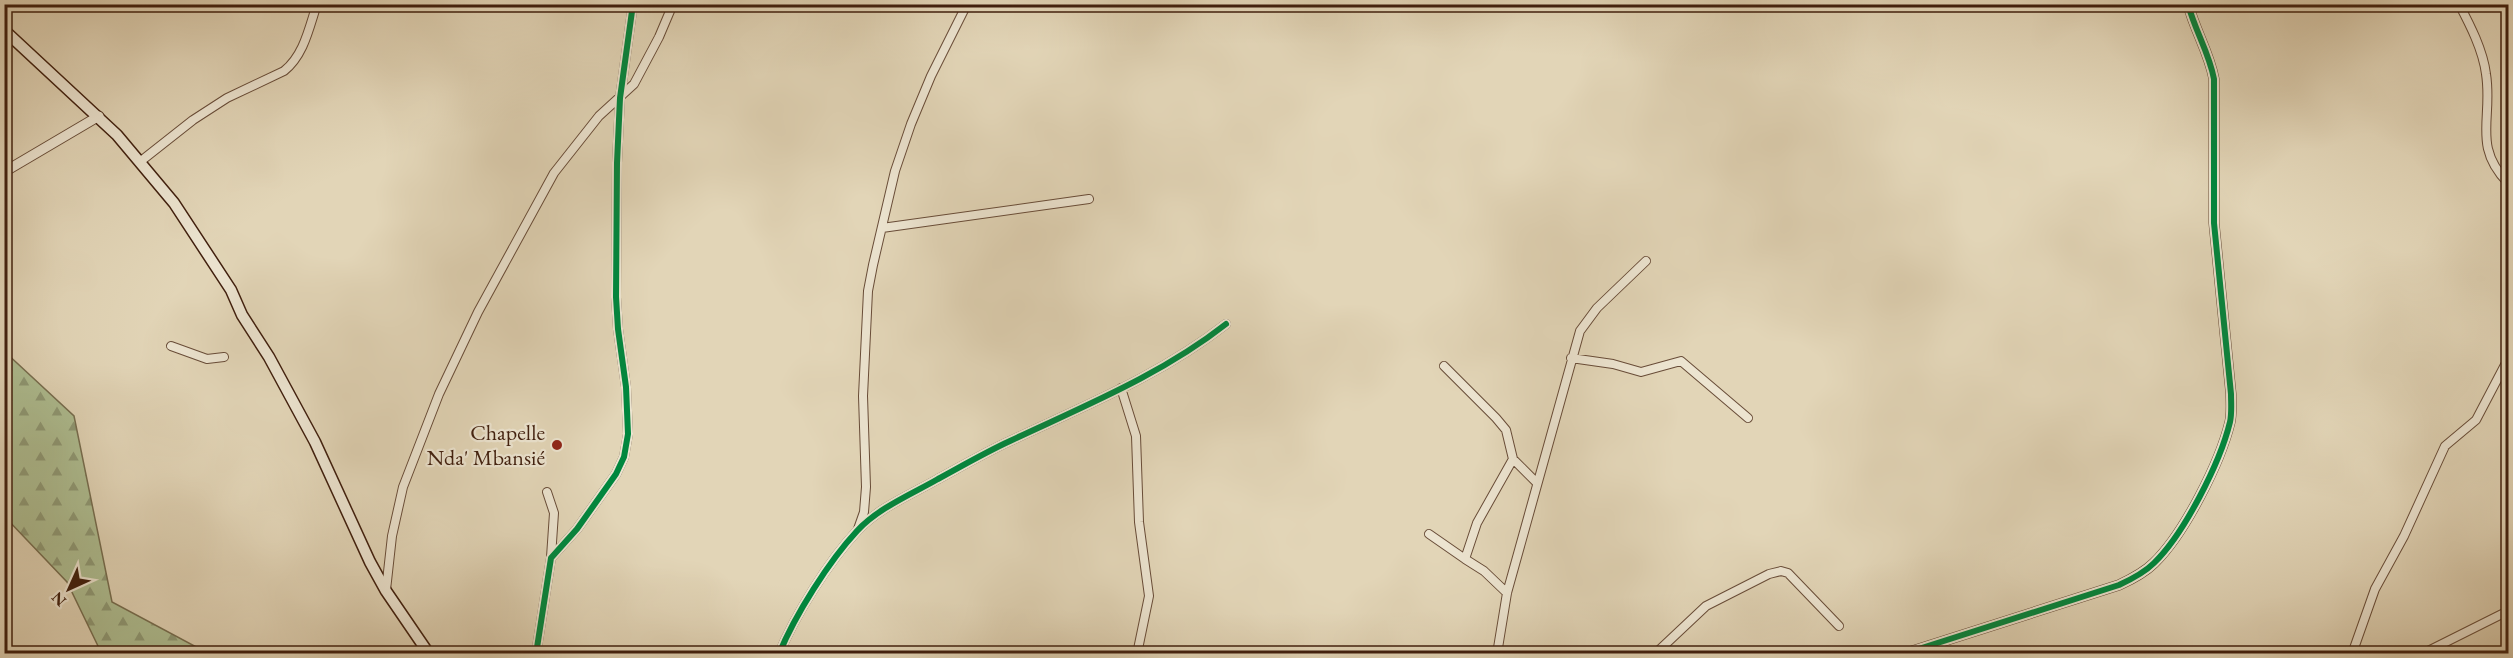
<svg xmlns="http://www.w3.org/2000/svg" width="2513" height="658" font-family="'EB Garamond',serif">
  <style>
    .forest { fill: url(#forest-firs); stroke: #776e50; stroke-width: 1.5 }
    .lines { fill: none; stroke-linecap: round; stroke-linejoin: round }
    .minor-casing { stroke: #684c38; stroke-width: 10 }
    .tertiary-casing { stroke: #684c38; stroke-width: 11 }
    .secondary-casing { stroke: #401f0e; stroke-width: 13 }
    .minor { stroke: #ece4d0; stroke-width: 8 }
    .tertiary { stroke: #ece4d0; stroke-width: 9 }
    .secondary { stroke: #ece4d0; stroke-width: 10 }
    .cycleway-casing { stroke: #ece4d0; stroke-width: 10 }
    .cycleway { stroke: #00873e; stroke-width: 6 }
    .poi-dot { fill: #8f2418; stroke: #ece4d0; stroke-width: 2 }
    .labels { text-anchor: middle; stroke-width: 4.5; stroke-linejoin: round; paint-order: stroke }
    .poi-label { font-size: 22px; fill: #401f0e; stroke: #ece4d0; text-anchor: end }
  </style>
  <defs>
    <pattern id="forest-firs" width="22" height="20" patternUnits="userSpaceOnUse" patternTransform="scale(1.5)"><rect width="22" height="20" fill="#aebe92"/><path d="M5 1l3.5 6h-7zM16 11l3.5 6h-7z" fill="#8f9a76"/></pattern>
  </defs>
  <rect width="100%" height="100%" fill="#e2d5b7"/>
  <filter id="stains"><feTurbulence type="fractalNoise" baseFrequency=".00333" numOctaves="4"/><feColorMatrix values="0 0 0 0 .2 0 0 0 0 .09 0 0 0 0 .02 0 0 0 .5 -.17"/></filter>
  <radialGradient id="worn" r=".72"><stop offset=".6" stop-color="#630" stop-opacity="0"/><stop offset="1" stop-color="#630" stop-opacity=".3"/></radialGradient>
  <!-- forest -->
  <path class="forest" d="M4,351L74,416L112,602L202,650L203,653H90L98,646L67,582L5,517Z"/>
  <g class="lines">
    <defs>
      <path id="minor" d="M2459,4C2470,25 2483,50 2486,74C2493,119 2472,146 2508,183
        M141,161L193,120L227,98L284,71C304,55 309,28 317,4
        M882,228L1089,199
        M171,346L207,359L224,357
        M1571,358L1613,364L1641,372L1681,361L1748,418
        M1444,366L1496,418L1506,430L1513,459L1536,482
        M1121,388L1136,436L1139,522L1149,596L1137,654
        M547,492L554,513L551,557
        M858,529L864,512L866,487L863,396L868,291L873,265L895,171L911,124L931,76L967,4
        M1429,534L1465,559
        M386,590L392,536L403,487L439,394L478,312L554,173L599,116L634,84L659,37L673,4
        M1507,593L1484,571L1465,559L1477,523L1513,459
        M536,654L551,558L577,529L616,474L624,457L628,434L626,387L618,329L616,297L617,163L620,98L633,4
        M779,654C795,615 829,561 857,531C878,508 912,494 938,479C962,466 986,452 1010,441C1084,406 1161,375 1226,324
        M1497,654L1507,593L1580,331L1597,308L1646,261
        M1655,654L1706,606L1769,574L1781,571L1788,573L1839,626
        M2352,654L2375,589L2404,536L2445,446L2476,420L2508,359
        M2422,654L2508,611"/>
      <path id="tertiary" d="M4,172L99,116
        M1903,654L2119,585C2132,579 2144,573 2154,563C2184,534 2220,463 2230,422C2232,413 2231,403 2231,394L2214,223V79C2209,52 2195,31 2188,4"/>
      <path id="secondary" d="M4,30L117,135L174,203L231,290L242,315L269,357L315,442L370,562L386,591L429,654"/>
    </defs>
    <!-- minor casing -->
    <use href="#minor" class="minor-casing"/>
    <!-- tertiary casing -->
    <use href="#tertiary" class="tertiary-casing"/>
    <!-- secondary casing -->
    <use href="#secondary" class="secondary-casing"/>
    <!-- minor -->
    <use href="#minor" class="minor"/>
    <!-- tertiary -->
    <use href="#tertiary" class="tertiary"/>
    <!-- secondary -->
    <use href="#secondary" class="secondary"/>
    <defs>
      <path id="cycleway" d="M536,654L551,558L577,529L616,474L624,457L628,434L626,387L618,329L616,297L617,163L620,98L633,4
        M779,654C795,615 829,561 857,531C878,508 912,494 938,479C962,466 986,452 1010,441C1084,406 1161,375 1226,324
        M1903,654L2119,585C2132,579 2144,573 2154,563C2184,534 2220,463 2230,422C2232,413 2231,403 2231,394L2214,223V79C2209,52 2195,31 2188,4"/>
    </defs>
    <!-- cycleway casing -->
    <use href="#cycleway" class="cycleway-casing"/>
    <!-- cycleway -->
    <use href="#cycleway" class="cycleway"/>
  </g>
  <!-- markers -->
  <circle class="poi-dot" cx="557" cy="445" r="6"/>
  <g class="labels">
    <!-- poi labels -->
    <g class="poi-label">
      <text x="545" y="440">Chapelle<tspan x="545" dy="25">Nda' Mbansié</tspan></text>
    </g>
  </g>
  <!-- margin -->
  <rect width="2513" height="658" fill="none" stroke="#e2d5b7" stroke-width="24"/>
  <rect x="6" y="6" width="2501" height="646" fill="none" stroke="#401f0e" stroke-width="3"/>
  <rect x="12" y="12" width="2489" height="634" fill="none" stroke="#401f0e" stroke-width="1.5"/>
  <!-- north arrow -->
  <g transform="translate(69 589) rotate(225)" stroke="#ece4d0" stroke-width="4.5" paint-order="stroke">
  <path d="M0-4.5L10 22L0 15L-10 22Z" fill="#401f0e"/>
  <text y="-9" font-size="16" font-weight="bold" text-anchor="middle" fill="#401f0e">N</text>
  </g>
  <rect width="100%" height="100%" filter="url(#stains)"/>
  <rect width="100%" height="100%" fill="url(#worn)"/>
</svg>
